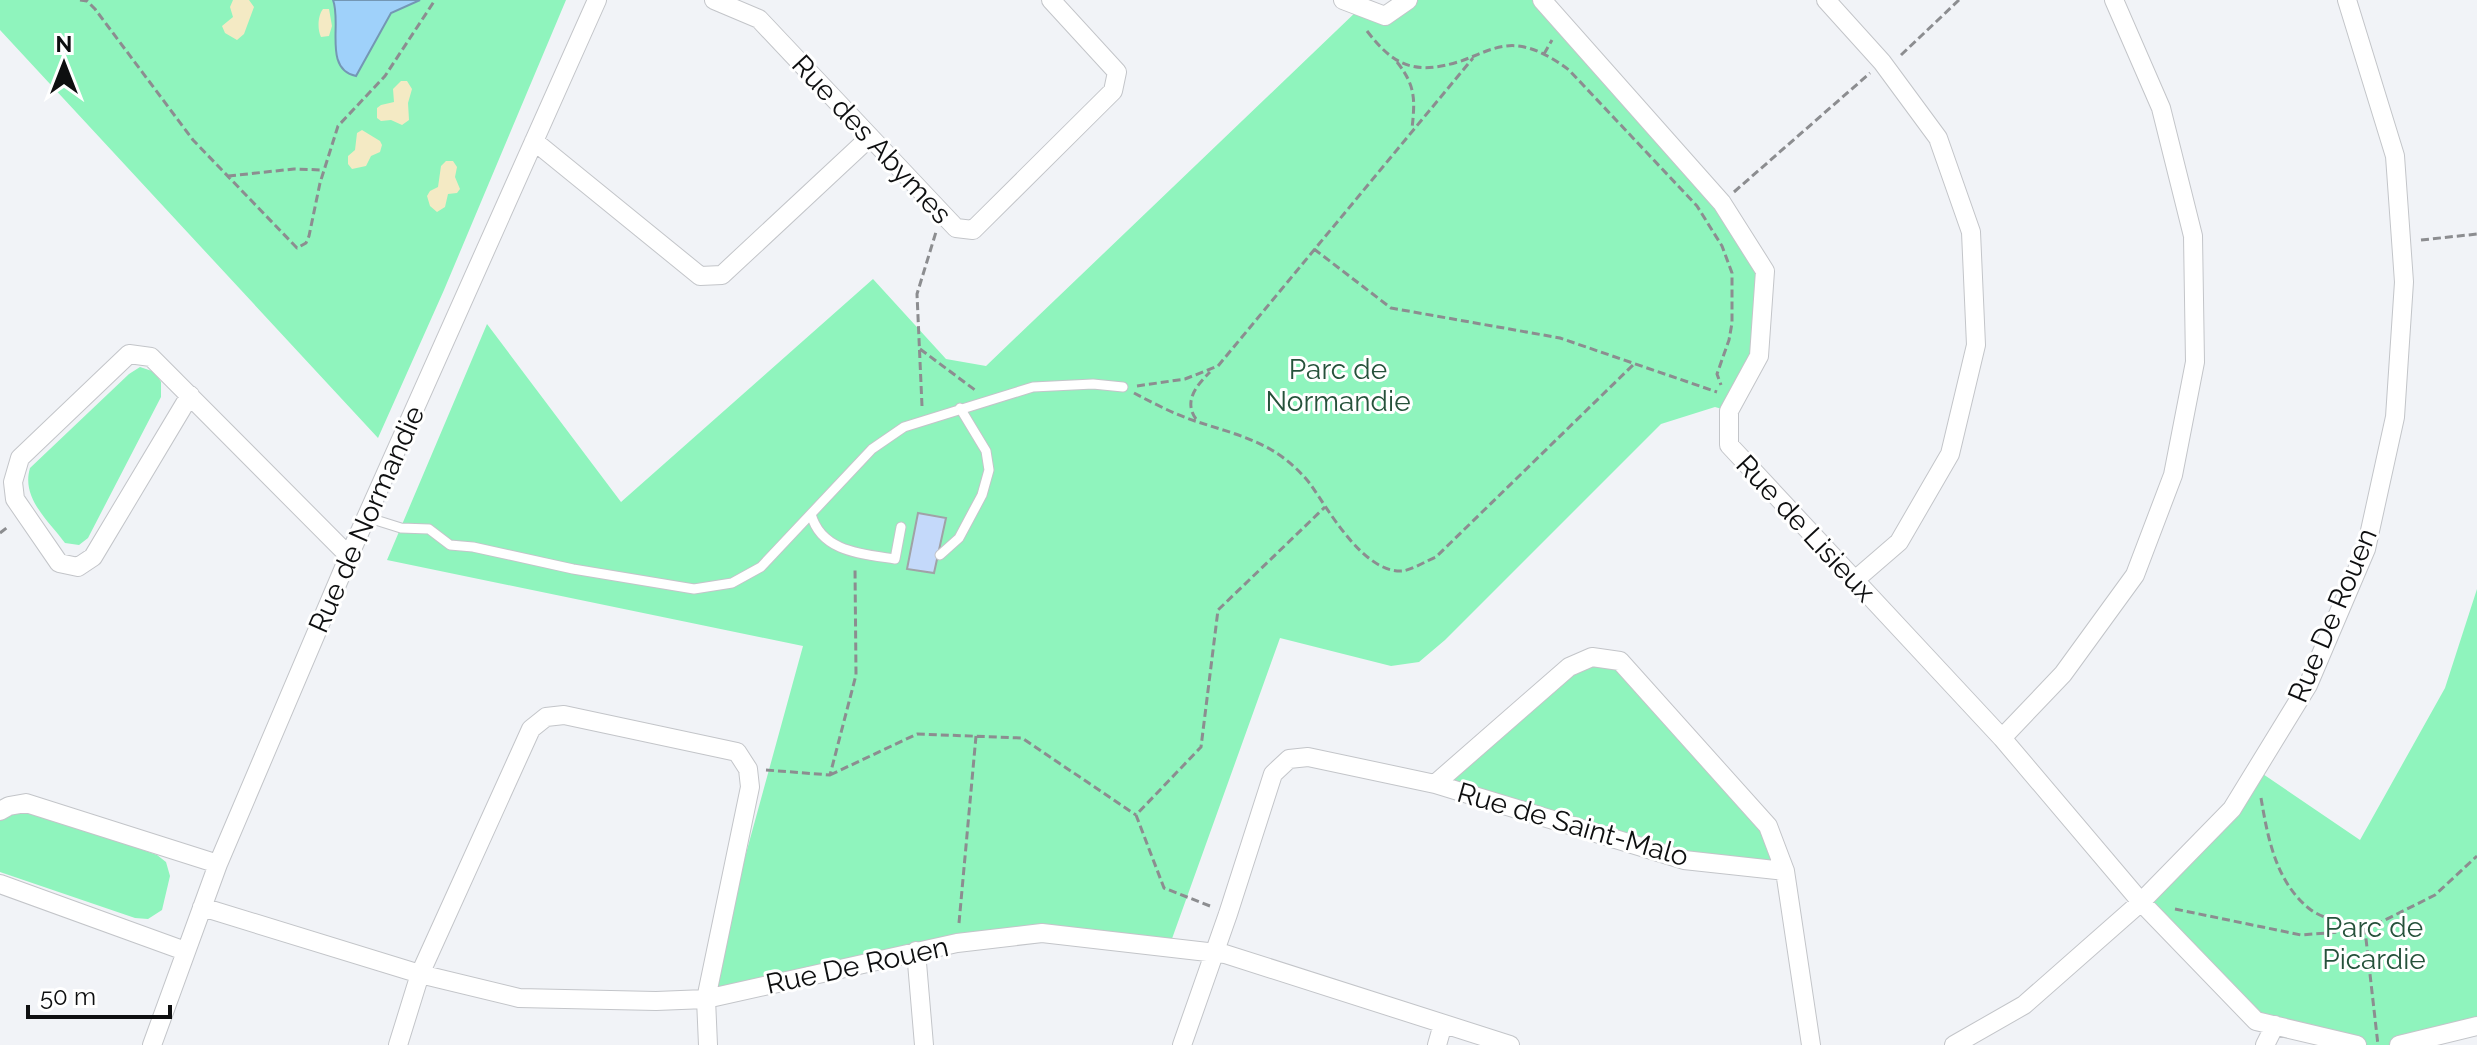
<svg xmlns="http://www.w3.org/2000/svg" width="2477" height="1045" font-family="Raleway,sans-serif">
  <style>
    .green { fill: #8ff4bd }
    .sand { fill: #f4eac4 }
    .water { fill: #9fd1fa; stroke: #7497b4; stroke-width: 2 }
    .building { fill: #c4d9fa; stroke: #a0a2a6; stroke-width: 2 }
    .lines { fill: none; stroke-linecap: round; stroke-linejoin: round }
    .service-casing { stroke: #c3c5c9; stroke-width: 11 }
    .minor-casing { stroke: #c3c5c9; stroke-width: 20 }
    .path { stroke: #8c8d90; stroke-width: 3; stroke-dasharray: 8 4; stroke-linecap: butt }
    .service { stroke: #fff; stroke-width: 9 }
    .minor { stroke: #fff; stroke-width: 18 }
    .labels { text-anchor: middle; stroke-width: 6; stroke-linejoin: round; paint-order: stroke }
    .street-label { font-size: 28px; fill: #0e0f10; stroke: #fff }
    .park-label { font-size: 28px; fill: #26523b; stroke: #fff }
  </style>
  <rect width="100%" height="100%" fill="#f1f3f7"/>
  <!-- green -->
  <path class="green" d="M0,0H566L444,290L378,438L0,30Z
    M1408,0H1542L1722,203L1765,271L1759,356L1729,411L1715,407L1661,424L1445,640L1419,662L1391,666L1280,638L1169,947L1042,933L706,999L803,646L387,560L487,324L621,502L873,279L946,359L986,366L1360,8L1385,16Z
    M140,367L155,372L161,382V397L88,538L79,545L65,543C48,520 21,498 30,468L129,374Z
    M2477,589V1019L2394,1045H2357L2256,1021L2141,902L2257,770L2360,840L2445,688Z
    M1620,661L1768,826L1785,871L1684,860L1435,784L1569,667Z
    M21,812L47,815L157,855L166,862L170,876L162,910L148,919L135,918L0,872V819Z"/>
  <!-- sand -->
  <path class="sand" d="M233,0H249L254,7L244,34L237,40L225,33L222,26L233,17L230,7Z
    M323,9H329L332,26L329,36L321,37C317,29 318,15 323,9Z
    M401,81H407L412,89L408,103L409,120L402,125L391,120L381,121L377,118V108L381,105L394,102L393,89Z
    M362,130L380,141L382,145L380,152L371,156L366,166L352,169L348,164V156L355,150L357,133Z
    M446,161H453L457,167L455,177L460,189L457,193L448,194L445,207L437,212L430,206L427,196L430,191L438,187L441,166Z"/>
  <!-- water -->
  <path class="water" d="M333,0H420L391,13L356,76C323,69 342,23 333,0Z"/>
  <!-- building -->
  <path class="building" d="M918,513L946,518L934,573L907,569Z"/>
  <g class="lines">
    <defs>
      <path id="service" d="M811,514C821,552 862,554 895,559L901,527
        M366,517L401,528L429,529L450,545L473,547L573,569L694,589L732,583L761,567L872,449L904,427L1033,387L1093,384L1123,387
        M940,555L959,538L982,495L989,470L986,451L960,408"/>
      <path id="minor" d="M714,0L759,19L956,228L973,230L1113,91L1117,72L1051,0
        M1343,0L1385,16L1408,0
        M1542,0L1722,203L1765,271L1759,356L1729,411V445L2002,738L2141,902L2256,1021L2357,1045
        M1826,0L1882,62L1938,138L1971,232L1976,345L1950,454L1899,542L1855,580
        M534,141L700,276L722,275L869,138
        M190,395L93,557L78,567L59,563L15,499L13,482L20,458L129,354L151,357L349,556
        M2002,738L2063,674L2135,575L2173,475L2195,362L2193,236L2161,108L2114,0
        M1435,784L1569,667L1592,657L1620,661L1768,826L1785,871L1811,1045
        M0,811L9,806L26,803L218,864
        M0,884L185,951
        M202,907L420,974L519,998L656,1001L706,999L957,943L1042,933L1225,954L1510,1045
        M916,951L924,1045
        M152,1045L218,864L349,556L597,0
        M398,1045L420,974L531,729L546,717L564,715L737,752L748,769L750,787L706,999L708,1045
        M1182,1045L1228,914L1273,774L1289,759L1308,757L1435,784L1684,860L1785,871
        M1437,1045L1443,1024
        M1954,1045L2024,1005L2141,902L2232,809L2308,685L2366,549L2395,417L2404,282L2395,156L2347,0
        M2265,1045L2275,1025
        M2399,1045L2477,1026"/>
    </defs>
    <!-- service casing -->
    <use href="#service" class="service-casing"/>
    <!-- minor casing -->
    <use href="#minor" class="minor-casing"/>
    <!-- path -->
    <path class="path" d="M80,0L87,1L95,9L193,140L297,248L306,243L309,236L320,183L338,126L385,76L435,0
      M1367,31C1394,66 1414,75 1458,62C1474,57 1489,48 1506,46C1528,43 1552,57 1569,70L1697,206L1722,246L1732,273V323L1729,340L1717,374L1721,385
      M1544,54L1552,40
      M1901,55L1959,0
      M1397,62C1416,86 1415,100 1412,129
      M228,176L294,169L323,170
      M1734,192L1870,73
      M2421,240L2477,234
      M1314,249L1391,308L1560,338L1717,392
      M920,349L975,390
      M1137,386L1185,379L1218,366L1473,58
      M1134,393C1153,403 1174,414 1195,421C1222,430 1251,437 1275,452C1289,461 1301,472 1311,485C1329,511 1364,573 1402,571C1412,570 1426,561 1436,557L1634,364
      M922,406L917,294L936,232
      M1196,419C1183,401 1197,385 1210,372
      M0,533L9,526
      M766,770L830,775L856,675L855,567
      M830,775L917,734L1022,738L1136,815
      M2261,798C2268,839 2276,883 2311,910C2325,920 2349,924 2365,930L2378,1045
      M1210,906L1164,888L1136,815L1201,747L1218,610L1325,507
      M2175,909L2301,935L2365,930L2435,895L2477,856
      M959,923L976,736"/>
    <!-- service -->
    <use href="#service" class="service"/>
    <!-- minor -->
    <use href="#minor" class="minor"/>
  </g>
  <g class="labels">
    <!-- street labels -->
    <g class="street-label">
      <text transform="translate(872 139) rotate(47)" y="10">Rue des Abymes</text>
      <text transform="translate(366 519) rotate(-66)" y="10">Rue de Normandie</text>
      <text transform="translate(1806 528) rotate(47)" y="10">Rue de Lisieux</text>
      <text transform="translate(2332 615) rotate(-67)" y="10">Rue De Rouen</text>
      <text transform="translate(1573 824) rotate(16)" y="10">Rue de Saint-Malo</text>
      <text transform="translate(857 965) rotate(-12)" y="10">Rue De Rouen</text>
    </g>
    <!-- park labels -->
    <g class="park-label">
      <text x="1338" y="379">Parc de<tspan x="1338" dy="32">Normandie</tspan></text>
      <text x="2374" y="937">Parc de<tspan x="2374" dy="32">Picardie</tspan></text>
    </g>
  </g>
  <!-- north arrow -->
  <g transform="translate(64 64)" stroke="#ffffff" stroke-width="6" paint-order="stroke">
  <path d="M0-6L14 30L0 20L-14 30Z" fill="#0e0f10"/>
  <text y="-12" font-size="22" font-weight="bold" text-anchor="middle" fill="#0e0f10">N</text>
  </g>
  <!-- scale -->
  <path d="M28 1005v12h142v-12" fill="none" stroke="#0e0f10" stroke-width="4"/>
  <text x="40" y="1005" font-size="24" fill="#0e0f10" stroke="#ffffff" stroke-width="6" paint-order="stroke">50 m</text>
</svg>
